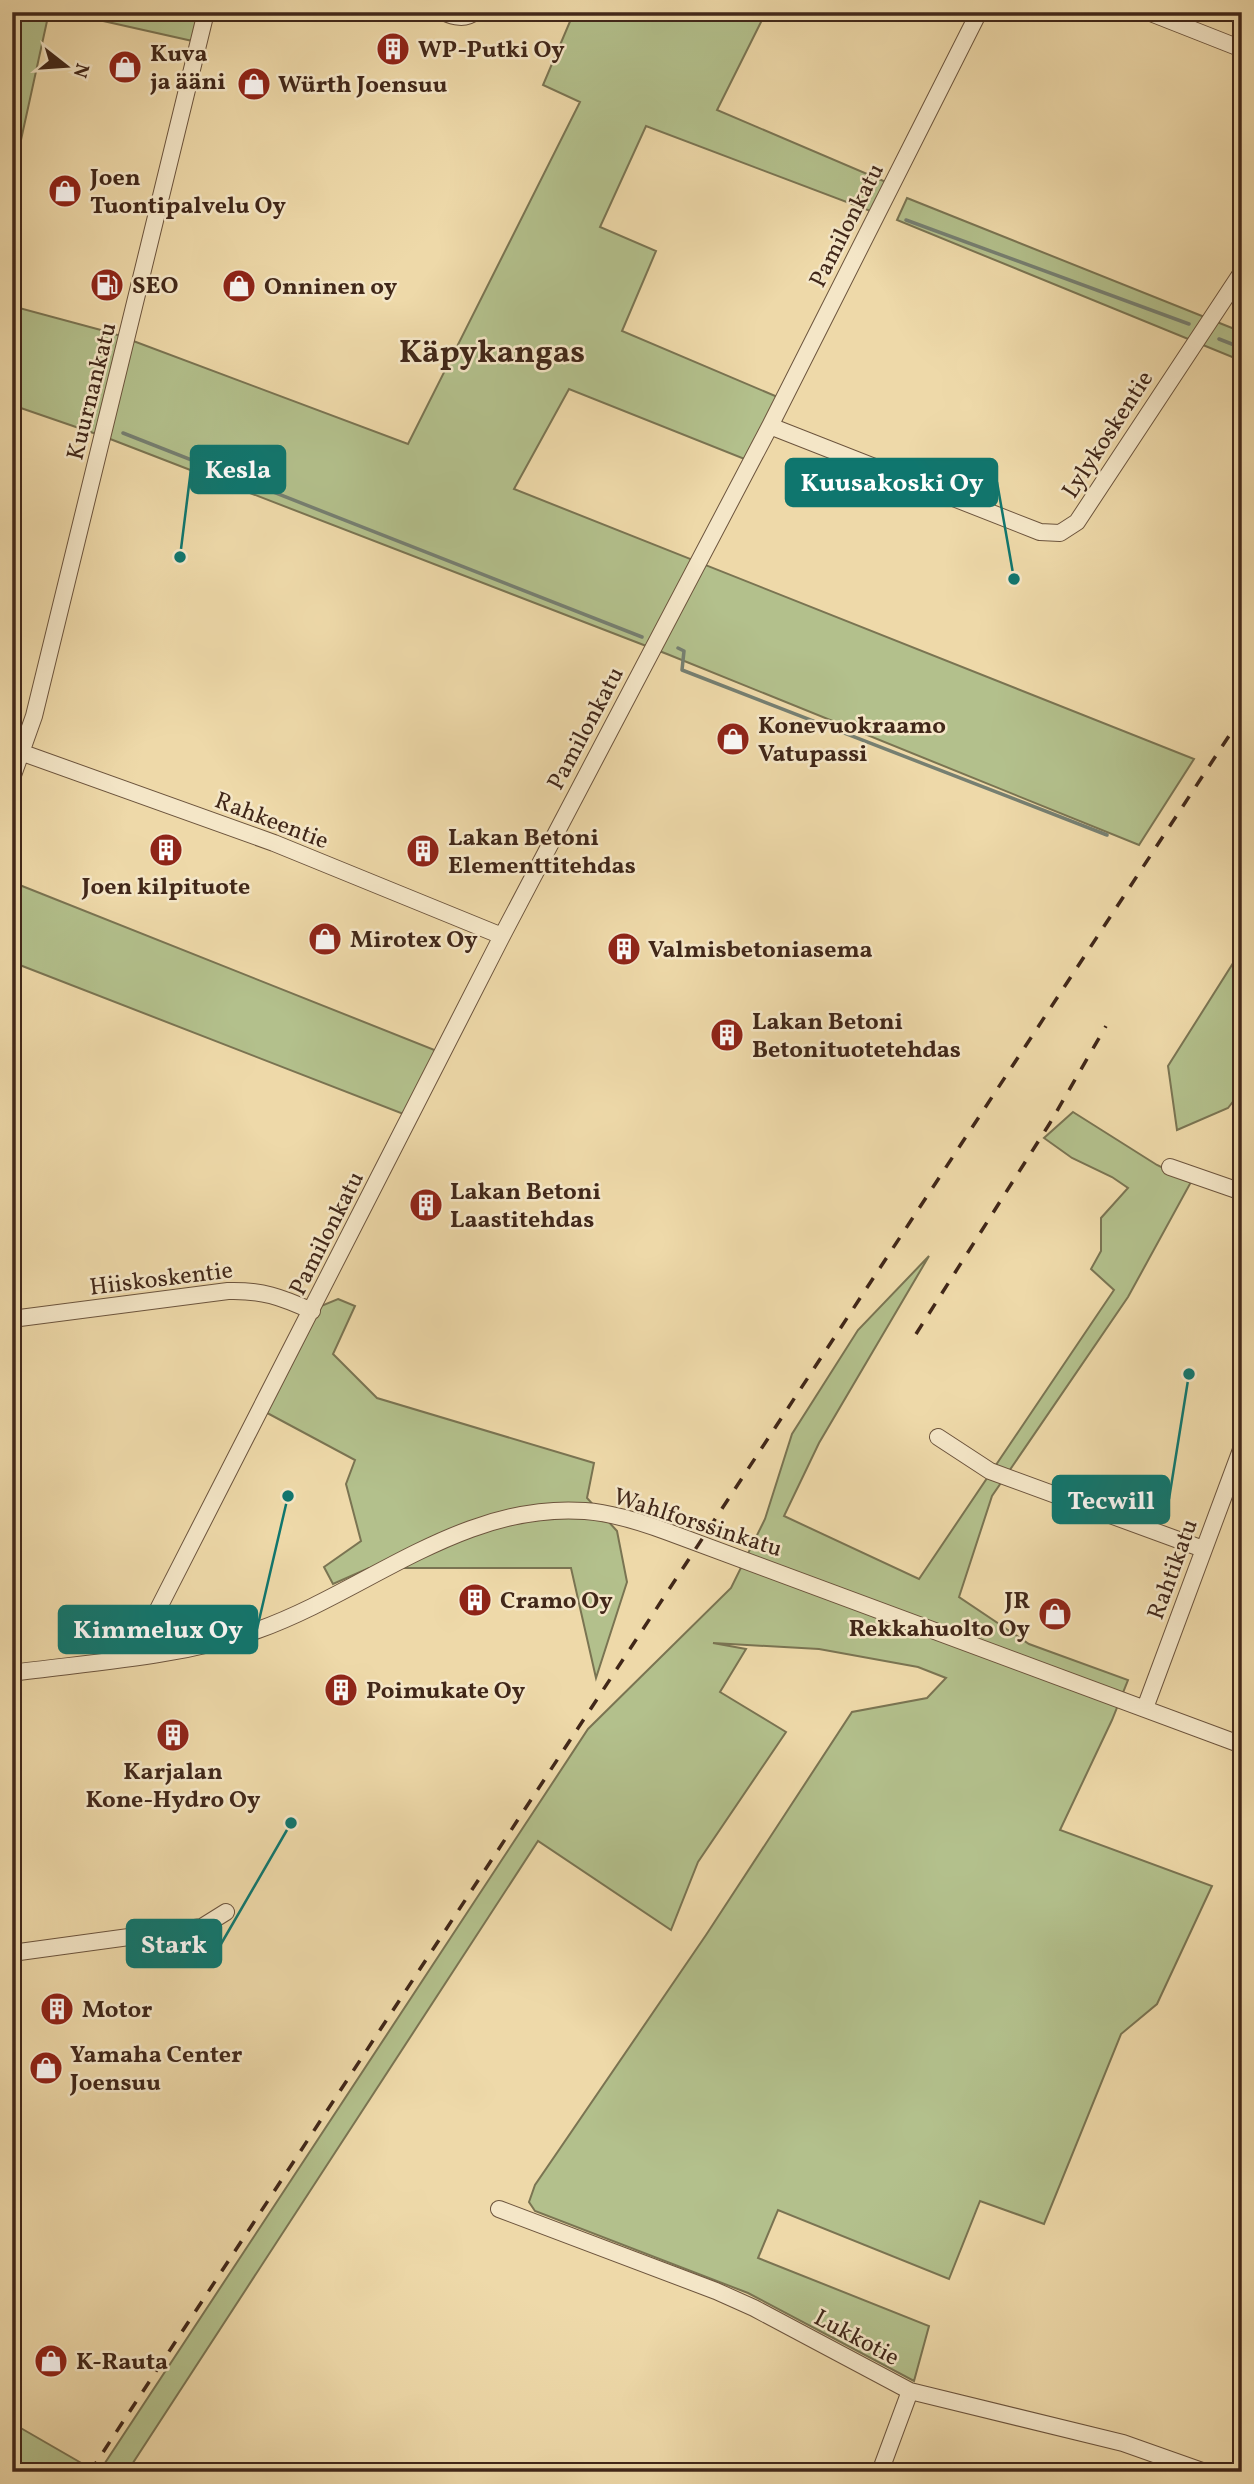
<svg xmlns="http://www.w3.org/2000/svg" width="1254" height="2484" font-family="Vollkorn,serif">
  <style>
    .green { fill: #b3c08c; stroke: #7a7452; stroke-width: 2 }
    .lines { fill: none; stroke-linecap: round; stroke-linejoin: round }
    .stream { stroke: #767f71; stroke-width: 3.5 }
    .minor-casing { stroke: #6c543d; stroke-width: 18 }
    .minor { stroke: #f4e6c7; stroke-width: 16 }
    .rail { stroke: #412719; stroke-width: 3.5; stroke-dasharray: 12 12; stroke-linecap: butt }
    .labels { text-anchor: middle; stroke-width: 5; stroke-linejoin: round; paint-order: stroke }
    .poi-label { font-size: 24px; font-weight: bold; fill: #412719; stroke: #f4e6c7; text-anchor: start }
    .street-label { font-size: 24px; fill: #412719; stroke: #f4e6c7 }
    .district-label { font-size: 32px; font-weight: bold; fill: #412719; stroke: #f4e6c7 }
    .leader { fill: none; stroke: #0f766e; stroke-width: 2.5 }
    .callout-dot { fill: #0f766e; stroke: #f4e6c7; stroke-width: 2.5 }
    .callout { fill: #0f766e; stroke: #0f766e; stroke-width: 2.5 }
    .callout-label { font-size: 26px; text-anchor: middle; font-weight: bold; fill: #fff }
  </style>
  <rect width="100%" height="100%" fill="#eed9a9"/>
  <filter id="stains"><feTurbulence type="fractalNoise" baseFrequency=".00286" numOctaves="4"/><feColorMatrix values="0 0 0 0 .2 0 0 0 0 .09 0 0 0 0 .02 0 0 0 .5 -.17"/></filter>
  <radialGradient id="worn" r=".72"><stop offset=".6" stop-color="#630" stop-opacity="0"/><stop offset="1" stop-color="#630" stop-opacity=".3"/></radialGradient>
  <!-- green -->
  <path class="green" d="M12,12H49L21,140L12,137Z
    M63,12H206L197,42Z
    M574,12H766L717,110L886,182L873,212L646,126L600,227L656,251L622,331L780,398L747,460L569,389L514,489L1194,759L1139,845L667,654L105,437L12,405V306L112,333L408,444L580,102L543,85Z
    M907,198L1242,332V361L897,220Z
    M12,882L437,1051L406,1115L12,962Z
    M1242,949V1090L1228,1108L1177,1130L1168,1066Z
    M1073,1112L1157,1165L1191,1182L1128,1297L992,1496L959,1597L1029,1644L1128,1680L1112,1720L1060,1830L1212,1886L1157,2004L1121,2034L1044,2224L980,2201L949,2279L778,2210L758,2258L929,2326L914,2381L748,2293L535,2211L529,2202L535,2185L706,1935L852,1712L927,1698L946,1678L918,1667L819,1649L713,1643L746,1649L720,1692L786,1732L698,1862L671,1930L538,1841L127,2472H99L588,1729L731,1588L765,1519L792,1434L858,1330L929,1256L819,1443L784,1516L919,1579L1114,1290L1091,1269L1101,1251V1218L1128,1188L1112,1177L1072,1158L1044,1138Z
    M338,1299L355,1306L333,1354L377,1398L594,1463L587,1498L617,1531L627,1582L596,1678L571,1568H369L333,1584L324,1567L361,1541L346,1484L355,1460L256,1407L304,1313Z
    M12,2423L83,2464V2472H12Z"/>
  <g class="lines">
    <!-- stream -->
    <path class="stream" d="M906,220L1189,324
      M1219,339L1242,348
      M123,433L642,637
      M678,648L684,651L682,670L1107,835"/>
    <defs>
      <path id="minor" d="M443,12C454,17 465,20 475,12
        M1148,12L1242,49
        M770,426L1040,532L1060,533L1077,522L1242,272
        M23,753L274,843L502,936
        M12,778L34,716L206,12
        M1170,1167L1242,1192
        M12,1319L228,1291C262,1290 281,1297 312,1311
        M938,1437L990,1471L1203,1549
        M150,1655L151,1623L502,936L770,426L979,12
        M12,1673C94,1662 180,1657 258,1630C367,1591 463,1502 585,1511C613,1513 641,1522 668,1532L1242,1745
        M1145,1708L1242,1447
        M12,1953L202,1927L226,1912
        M499,2209L716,2291L754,2308L910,2391L1123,2443L1205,2472
        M880,2472L910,2391"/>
    </defs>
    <!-- minor casing -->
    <use href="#minor" class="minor-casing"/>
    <!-- minor -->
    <use href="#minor" class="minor"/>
    <!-- rail -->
    <path class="rail" d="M916,1334L1050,1123L1106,1026
      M90,2472L1242,716"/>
  </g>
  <!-- icons -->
  <defs>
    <symbol id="building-disc" viewBox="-11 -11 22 22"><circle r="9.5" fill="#8f2418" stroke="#f4e6c7"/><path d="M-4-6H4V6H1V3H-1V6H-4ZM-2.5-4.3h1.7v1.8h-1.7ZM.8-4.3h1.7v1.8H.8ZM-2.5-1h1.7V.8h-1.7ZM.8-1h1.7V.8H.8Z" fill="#fff"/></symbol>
    <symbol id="shop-disc" viewBox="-11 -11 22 22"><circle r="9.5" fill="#8f2418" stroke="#f4e6c7"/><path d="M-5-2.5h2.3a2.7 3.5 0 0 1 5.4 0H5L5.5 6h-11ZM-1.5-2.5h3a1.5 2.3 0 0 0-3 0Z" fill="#fff"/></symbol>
    <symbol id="fuel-disc" viewBox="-11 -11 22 22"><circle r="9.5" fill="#8f2418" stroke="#f4e6c7"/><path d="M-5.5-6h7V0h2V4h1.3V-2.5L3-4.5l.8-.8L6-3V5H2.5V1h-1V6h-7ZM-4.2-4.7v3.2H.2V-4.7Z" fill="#fff"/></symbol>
  </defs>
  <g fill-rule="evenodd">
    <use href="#building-disc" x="374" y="30" width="38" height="38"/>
    <use href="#shop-disc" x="106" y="48" width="38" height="38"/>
    <use href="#shop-disc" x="235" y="65" width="38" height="38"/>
    <use href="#shop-disc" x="46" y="172" width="38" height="38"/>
    <use href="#fuel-disc" x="88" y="266" width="38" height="38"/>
    <use href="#shop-disc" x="220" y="267" width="38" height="38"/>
    <use href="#shop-disc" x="714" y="720" width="38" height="38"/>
    <use href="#building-disc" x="147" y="831" width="38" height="38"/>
    <use href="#building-disc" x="404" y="832" width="38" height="38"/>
    <use href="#shop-disc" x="306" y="920" width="38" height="38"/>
    <use href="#building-disc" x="605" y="930" width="38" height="38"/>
    <use href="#building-disc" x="708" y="1016" width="38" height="38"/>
    <use href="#building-disc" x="407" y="1186" width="38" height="38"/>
    <use href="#building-disc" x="456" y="1581" width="38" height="38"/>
    <use href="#shop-disc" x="1036" y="1595" width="38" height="38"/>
    <use href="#building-disc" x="322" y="1671" width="38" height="38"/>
    <use href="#building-disc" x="154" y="1716" width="38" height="38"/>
    <use href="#building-disc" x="38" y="1990" width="38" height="38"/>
    <use href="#shop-disc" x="27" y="2049" width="38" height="38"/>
    <use href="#shop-disc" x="32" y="2342" width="38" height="38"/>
  </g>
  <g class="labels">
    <!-- poi labels -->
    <g class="poi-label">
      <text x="418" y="57">WP-Putki Oy</text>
      <text x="150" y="61">Kuva<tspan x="150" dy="28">ja ääni</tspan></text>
      <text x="278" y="92">Würth Joensuu</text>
      <text x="90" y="185">Joen<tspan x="90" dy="28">Tuontipalvelu Oy</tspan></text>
      <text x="132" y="293">SEO</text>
      <text x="264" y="294">Onninen oy</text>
      <text x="758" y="733">Konevuokraamo<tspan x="758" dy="28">Vatupassi</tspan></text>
      <text x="448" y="845">Lakan Betoni<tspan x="448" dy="28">Elementtitehdas</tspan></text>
      <text x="166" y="894" text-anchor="middle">Joen kilpituote</text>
      <text x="350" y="947">Mirotex Oy</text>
      <text x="648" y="957">Valmisbetoniasema</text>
      <text x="752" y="1029">Lakan Betoni<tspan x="752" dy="28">Betonituotetehdas</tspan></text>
      <text x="450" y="1199">Lakan Betoni<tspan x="450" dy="28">Laastitehdas</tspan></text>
      <text x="500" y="1608">Cramo Oy</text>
      <text x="1030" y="1608" text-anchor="end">JR<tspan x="1030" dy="28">Rekkahuolto Oy</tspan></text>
      <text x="366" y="1698">Poimukate Oy</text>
      <text x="173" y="1779" text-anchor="middle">Karjalan<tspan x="173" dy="28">Kone-Hydro Oy</tspan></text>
      <text x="82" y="2017">Motor</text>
      <text x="70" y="2062">Yamaha Center<tspan x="70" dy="28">Joensuu</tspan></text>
      <text x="76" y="2369">K-Rauta</text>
    </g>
    <!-- street labels -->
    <g class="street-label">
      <text transform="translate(846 225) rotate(-63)" y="8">Pamilonkatu</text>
      <text transform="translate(91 391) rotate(-76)" y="8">Kuurnankatu</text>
      <text transform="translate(1107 434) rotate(-57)" y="8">Lylykoskentie</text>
      <text transform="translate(585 728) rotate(-62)" y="8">Pamilonkatu</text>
      <text transform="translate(272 820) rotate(21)" y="8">Rahkeentie</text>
      <text transform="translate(326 1233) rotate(-63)" y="8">Pamilonkatu</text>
      <text transform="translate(161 1278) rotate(-7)" y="8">Hiiskoskentie</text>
      <text transform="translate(698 1522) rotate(18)" y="8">Wahlforssinkatu</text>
      <text transform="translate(1172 1569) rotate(-70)" y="8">Rahtikatu</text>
      <text transform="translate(857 2337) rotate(28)" y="8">Lukkotie</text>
    </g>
    <!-- district labels -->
    <g class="district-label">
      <text x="492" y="362">Käpykangas</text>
    </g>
  </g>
  <!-- callouts -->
  <path class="leader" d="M180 557L191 469M1014 579L997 482M1189 1374L1169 1499M288 1496L257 1629M291 1823L221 1944"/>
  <g class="callout-dot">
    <circle cx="180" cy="557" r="7"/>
    <circle cx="1014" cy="579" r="7"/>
    <circle cx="1189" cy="1374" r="7"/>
    <circle cx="288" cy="1496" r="7"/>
    <circle cx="291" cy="1823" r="7"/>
  </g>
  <g class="callout">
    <rect x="191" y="446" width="94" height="47" rx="7"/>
    <rect x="786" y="459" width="211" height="47" rx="7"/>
    <rect x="1053" y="1476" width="116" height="47" rx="7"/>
    <rect x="59" y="1606" width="198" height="47" rx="7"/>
    <rect x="127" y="1920" width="94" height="47" rx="7"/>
  </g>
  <g class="callout-label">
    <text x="238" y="478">Kesla</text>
    <text x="892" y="491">Kuusakoski Oy</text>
    <text x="1111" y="1509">Tecwill</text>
    <text x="158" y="1638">Kimmelux Oy</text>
    <text x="174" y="1953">Stark</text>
  </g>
  <!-- margin -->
  <rect width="1254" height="2484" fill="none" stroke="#eed9a9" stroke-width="42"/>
  <rect x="14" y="14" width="1226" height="2456" fill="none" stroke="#412719" stroke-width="3.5"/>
  <rect x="21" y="21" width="1212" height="2442" fill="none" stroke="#412719" stroke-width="2"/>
  <!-- north arrow -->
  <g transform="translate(66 66) rotate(107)" stroke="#f4e6c7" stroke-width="5" paint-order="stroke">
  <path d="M0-5L12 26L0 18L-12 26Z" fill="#412719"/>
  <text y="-10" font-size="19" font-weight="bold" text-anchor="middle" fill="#412719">N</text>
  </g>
  <rect width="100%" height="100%" filter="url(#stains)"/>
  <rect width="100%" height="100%" fill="url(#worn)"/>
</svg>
